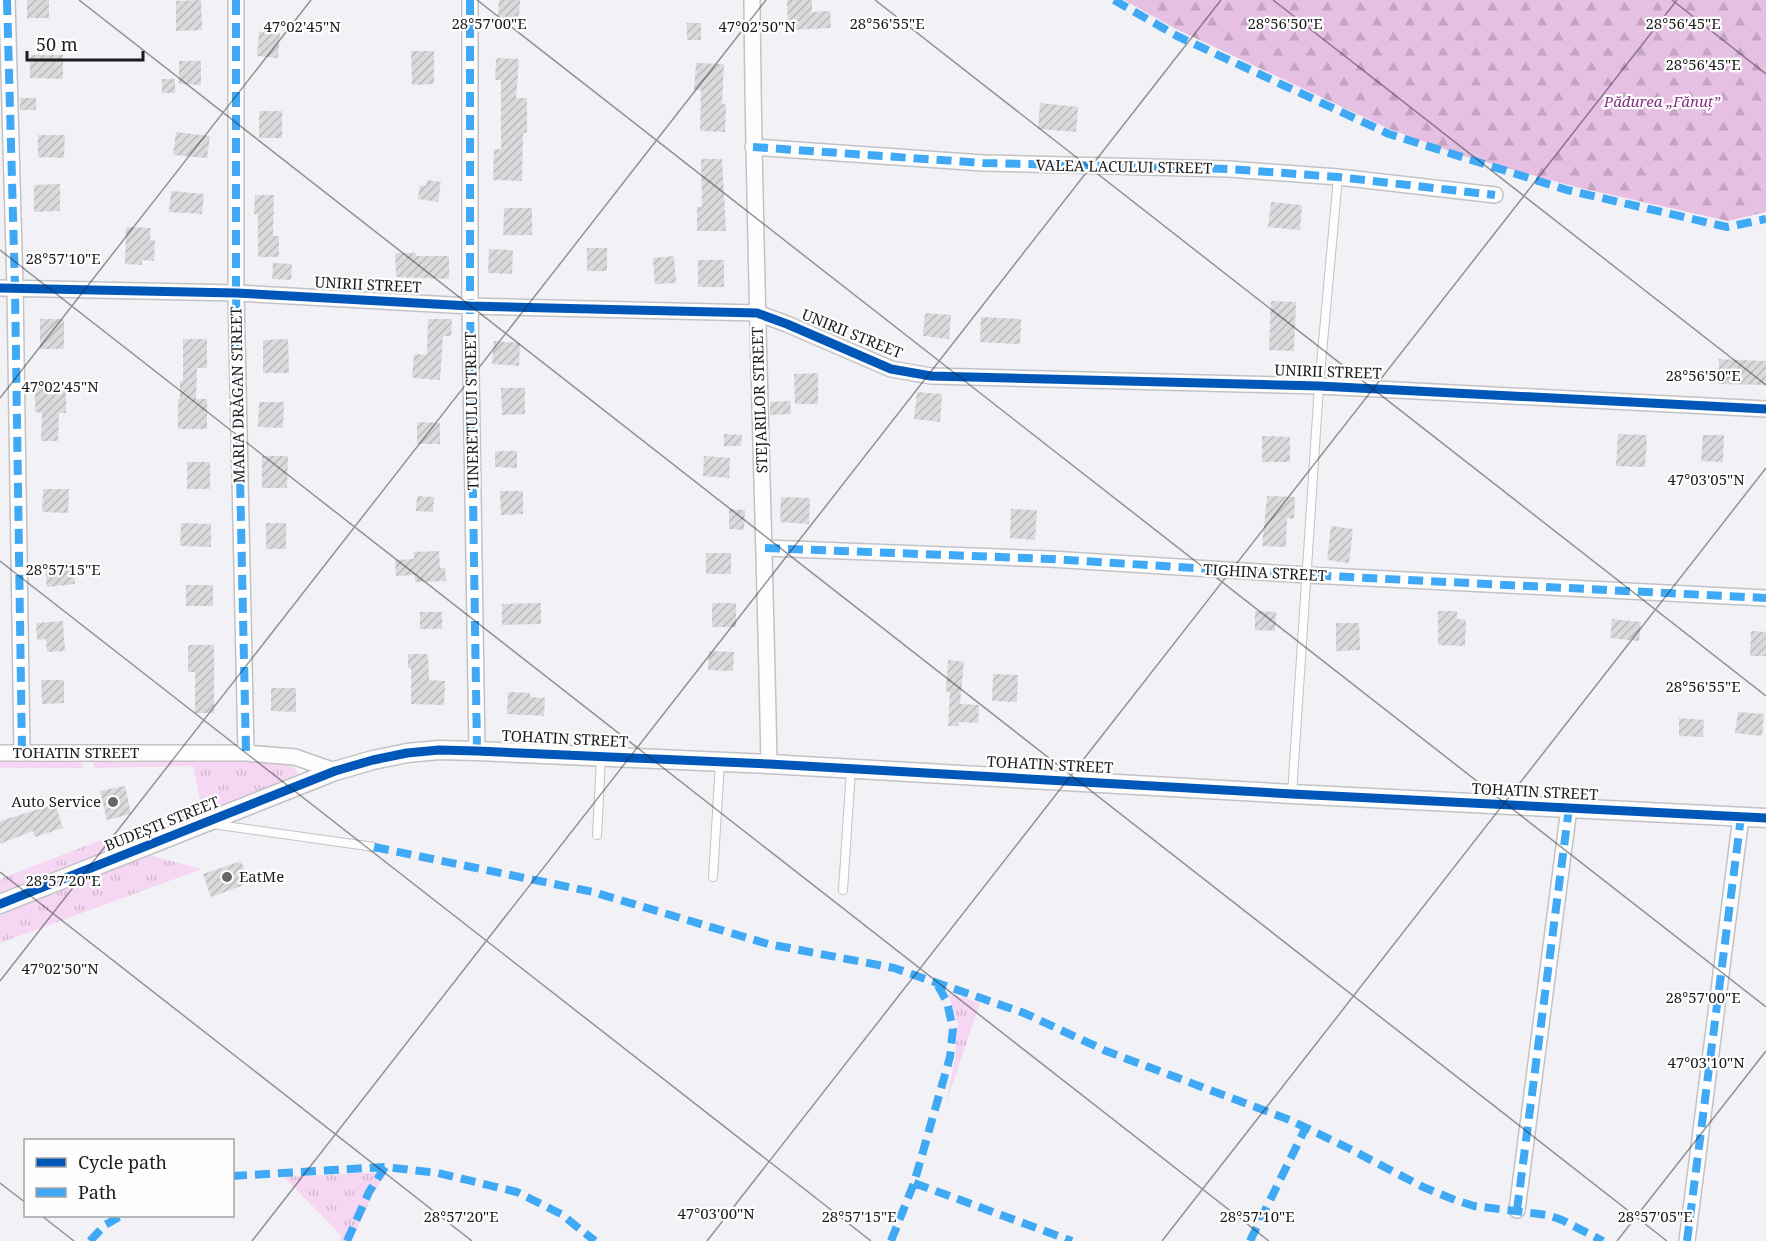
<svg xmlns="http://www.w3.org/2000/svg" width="1766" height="1241" font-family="'Noto Serif',serif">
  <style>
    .grass { fill: url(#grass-tufts) }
    .forest { fill: url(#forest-firs) }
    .building { fill: url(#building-hatch) }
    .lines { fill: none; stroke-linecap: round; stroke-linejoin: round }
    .service-casing { stroke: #c3c2c5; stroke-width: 10 }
    .minor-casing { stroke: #c3c2c5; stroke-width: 18 }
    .tertiary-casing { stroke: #c3c2c5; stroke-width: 21 }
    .service { stroke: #fdfdfe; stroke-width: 8 }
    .minor { stroke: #fdfdfe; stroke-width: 15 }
    .tertiary { stroke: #fdfdfe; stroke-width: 18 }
    .quiet { stroke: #3fa9f5; stroke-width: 8; stroke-dasharray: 15 8; stroke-linecap: butt }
    .cycleway-casing { stroke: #fefefe; stroke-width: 13 }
    .cycleway { stroke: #0057b8; stroke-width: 9 }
    .ticks { fill: none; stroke: #1c1c1e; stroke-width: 1.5; stroke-opacity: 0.45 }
    .poi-dot { fill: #676769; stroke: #fefefe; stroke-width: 2 }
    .labels { text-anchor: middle; stroke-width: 4.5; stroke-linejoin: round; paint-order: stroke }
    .park-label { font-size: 15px; font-style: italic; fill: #82317b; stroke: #fefefe }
    .street-label { font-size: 15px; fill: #1c1c1e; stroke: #fefefe }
    .poi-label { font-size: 15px; fill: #1c1c1e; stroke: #fefefe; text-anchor: end }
    .ticks-label { font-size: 15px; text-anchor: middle; fill: #1c1c1e; stroke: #fefefe; stroke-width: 4.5; stroke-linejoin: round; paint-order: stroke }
  </style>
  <defs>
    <pattern id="grass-tufts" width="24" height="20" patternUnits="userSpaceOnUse" patternTransform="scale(1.5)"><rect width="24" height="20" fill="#f6d7f3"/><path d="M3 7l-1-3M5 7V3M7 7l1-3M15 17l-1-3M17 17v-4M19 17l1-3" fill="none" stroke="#d2b8d0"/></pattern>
    <pattern id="forest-firs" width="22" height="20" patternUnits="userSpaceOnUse" patternTransform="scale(1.5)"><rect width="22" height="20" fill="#e6c0e3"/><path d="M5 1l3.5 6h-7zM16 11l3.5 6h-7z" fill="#c5a4c2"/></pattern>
    <pattern id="building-hatch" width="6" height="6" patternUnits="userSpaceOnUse" patternTransform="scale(1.5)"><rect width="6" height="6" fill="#dadadd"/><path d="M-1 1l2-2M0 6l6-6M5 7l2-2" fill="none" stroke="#bababd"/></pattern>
  </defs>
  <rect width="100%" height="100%" fill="#f2f1f5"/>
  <!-- grass -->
  <path class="grass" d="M246,760L288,764L296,769L298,775L294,780L173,826L167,814L200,801L193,766L95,768L93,762Z
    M0,762H82L83,768H0Z
    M158,818L164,831L0,895V879Z
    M149,855L202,869L0,943V915Z
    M948,993L980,1003L946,1103L955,1058L958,1024Z
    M387,1172L373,1194L351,1241H339L341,1235L284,1177Z"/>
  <!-- forest -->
  <path class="forest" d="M1124,0H1766V212L1728,221L1576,187L1460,155L1387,128L1176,29Z"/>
  <!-- building -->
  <path class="building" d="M27,0H49V18H27Z
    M201,0L202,30L176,31V1Z
    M499,0H520L519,18L498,17Z
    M787,0H812V12L830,11L831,28L788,30Z
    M687,23H701V40H687Z
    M259,32L280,33L278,58L257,56Z
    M411,51H434V84L412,85Z
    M30,55H63V79L30,78Z
    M496,58L519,59L516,98H527V132L523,133L522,181L493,180L494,149H501V80H495Z
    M179,61H201V85L179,84Z
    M696,63L724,64L722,104H726L725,132L700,131L701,90H694Z
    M162,79H175V93H162Z
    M20,98H36V110H20Z
    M1040,103L1078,107L1076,132L1038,129Z
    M259,111H282V138H259Z
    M176,132L210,136L207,158L173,155Z
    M38,135H65L64,158L38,157Z
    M701,159H722L726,231H697V207H702Z
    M427,180L441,182L438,202L418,199L420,185L426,186Z
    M60,184V211L34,212V185Z
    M171,191L204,194L202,214L169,212Z
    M255,195H274L273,236H279V257H258V214H254Z
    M1271,202L1302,205L1300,230L1268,227Z
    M504,208H532V235H503Z
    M126,227L151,228L150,240H155L154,261L142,260V265L125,264Z
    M587,248H607V271H587Z
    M489,249L513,250L512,274L488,273Z
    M395,253H416V256H449V279L396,277Z
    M674,256L676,283L655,284L653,258Z
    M698,260H724V287H698Z
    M273,263L292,264L291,280L272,279Z
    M1271,301L1296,302L1294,351L1269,350Z
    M925,313L951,315L949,339L923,336Z
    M981,317L1021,319L1020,344L980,342Z
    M40,319H64V349H40Z
    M428,319H452L451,336H443L440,380L412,378L414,354L427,355Z
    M183,339H207V368H197L196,399H207V429H178V399H180V381H183Z
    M288,339L289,373H263V340Z
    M494,341L520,343L519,366L492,364Z
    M1719,359L1766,361V385L1718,384Z
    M818,373V404H795L794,374Z
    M35,383L66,384V413H59L58,441H41L42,413L35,412Z
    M501,388H525V414L502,415Z
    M917,392L942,394L940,422L914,419Z
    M790,401L791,414L770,415V402Z
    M259,402H284L283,428L258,427Z
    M417,422L440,423V444H417Z
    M724,434L742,435L741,446H724Z
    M1618,434L1647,435L1645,467L1616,466Z
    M1703,435H1724L1723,462L1701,461Z
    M1262,436L1290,437V462H1262Z
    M495,451H517V468L495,467Z
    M262,456H288L287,488H262Z
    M704,456L730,458L729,478L703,476Z
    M187,462H210V489H187Z
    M43,489H69L68,513L42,512Z
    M500,491H523V514L501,515Z
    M417,496L434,497L433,512L416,511Z
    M1267,496L1295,497L1294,519L1287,518L1286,547L1262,546Z
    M781,497L810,498L809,524L780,522Z
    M729,509L745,510L744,530L729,529Z
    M1011,509L1037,510L1035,540L1010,538Z
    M181,523L211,524V547L180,546Z
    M266,523H286V549H266Z
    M1331,526L1353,529L1349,563L1327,560Z
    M439,551L440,568H445L446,581L415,582V575L396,576L395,560L414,559V552Z
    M706,553H731V574H706Z
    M73,562L75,584L47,587L45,565Z
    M186,585H213V606H186Z
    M541,603V624L502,625V604Z
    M712,603H736V627H712Z
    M1255,611L1276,612L1275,631L1255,630Z
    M1438,611H1457V619L1466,620L1465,646L1438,645Z
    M420,612H442V629H420Z
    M1612,619L1641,622L1639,641L1610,638Z
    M63,621L65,651L47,652L46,639L37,640L36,623Z
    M1336,623H1359L1360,650L1336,651Z
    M1751,631L1766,632V656H1750Z
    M188,645H214V713H195V672H188Z
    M709,651L734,652L733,671L708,670Z
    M408,654H428L429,680L445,681L444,705L411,704V668H408Z
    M948,660L964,662L960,704L979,705L978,723L959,722L958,726H948L950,692L946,691Z
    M993,674L1018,675L1017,702L992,701Z
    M41,680H64V703L42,704Z
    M271,688H296V712L271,711Z
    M508,692L530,693V697L545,698L544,716L507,714Z
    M1738,712L1764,714L1762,736L1735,733Z
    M1679,718L1704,720L1703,737L1679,736Z
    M125,786L131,814L107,820L100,791Z
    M55,804L63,828L35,837L33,831L0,844V821Z
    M241,861L249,883L211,897L203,874Z"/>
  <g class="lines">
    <defs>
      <path id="service" d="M1292,794L1319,386L1338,177
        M212,824L374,847
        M597,835L601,758
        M713,877L720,763
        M843,890L851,770"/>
      <path id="minor" d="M7,0L15,288L22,753
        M236,0V293L246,753
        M470,0V306L477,751
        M752,0C754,255 764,509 769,764
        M753,147L983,163L1229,169L1338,177L1495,195
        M0,288L236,293L470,306L757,313L787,324L891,369L931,376L1319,386L1766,409
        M765,548L1050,559L1308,575L1766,598
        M0,753H246L295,757L335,771
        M1517,1210L1569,808
        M1687,1241L1741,817"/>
      <path id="tertiary" d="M0,904L335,771L373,760L407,753L439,750L477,751L769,764L1292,794L1766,818"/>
    </defs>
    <!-- service casing -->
    <use href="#service" class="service-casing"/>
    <!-- minor casing -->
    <use href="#minor" class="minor-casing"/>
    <!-- tertiary casing -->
    <use href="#tertiary" class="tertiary-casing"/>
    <!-- service -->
    <use href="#service" class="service"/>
    <!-- minor -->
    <use href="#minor" class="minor"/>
    <!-- tertiary -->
    <use href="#tertiary" class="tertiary"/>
    <!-- quiet -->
    <path class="quiet" d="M7,0L15,288L22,753
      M236,0V293L246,753
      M470,0V306L477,751
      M1114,0L1177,36L1389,134L1567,190L1727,227L1766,219
      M753,147L983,163L1229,169L1338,177L1495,195
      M765,548L1050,559L1308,575L1766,598
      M374,847L593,892L768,944L894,968L1024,1013L1106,1051L1290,1120L1348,1148L1423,1187L1455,1200L1474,1206L1548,1215L1562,1220L1603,1241
      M232,1176L385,1167L438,1173L517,1192L561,1214L595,1241
      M914,1183L1072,1241
      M1517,1210L1569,808
      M90,1241L105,1225L121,1216
      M347,1241L369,1192L385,1167
      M891,1241L914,1183L950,1057L953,1029L947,1002L937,984
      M1250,1241L1306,1127
      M1687,1241L1741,817"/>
    <defs>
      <path id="cycleway" d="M0,288L236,293L470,306L757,313L787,324L891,369L931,376L1319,386L1766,409
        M0,904L335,771L373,760L407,753L439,750L477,751L769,764L1292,794L1766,818"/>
    </defs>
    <!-- cycleway casing -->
    <use href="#cycleway" class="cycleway-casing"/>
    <!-- cycleway -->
    <use href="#cycleway" class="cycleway"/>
  </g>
  <!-- ticks -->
  <path class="ticks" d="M79,0L1667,1241M477,0L1766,1007M875,0L1766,696M1273,0L1766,385M1672,0L1766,74M0,250L1269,1241M0,398L311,0M0,561L871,1241M0,872L472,1241M0,981L766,0M0,1183L26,1203M42,1216L74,1241M252,1241L1221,0M707,1241L1677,0M1162,1241L1766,468M1617,1241L1766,1051"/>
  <!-- markers -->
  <g class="poi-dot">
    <circle cx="113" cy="802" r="6"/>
    <circle cx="227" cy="877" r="6"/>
  </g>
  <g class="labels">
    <!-- park labels -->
    <g class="park-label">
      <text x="1662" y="107">Pădurea „Fănuț”</text>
    </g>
    <!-- street labels -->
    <g class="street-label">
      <text transform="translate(1124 167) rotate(1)" y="5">VALEA LACULUI STREET</text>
      <text transform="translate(368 285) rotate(3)" y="5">UNIRII STREET</text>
      <text transform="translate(852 334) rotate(22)" y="5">UNIRII STREET</text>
      <text transform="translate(1328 372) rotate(2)" y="5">UNIRII STREET</text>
      <text transform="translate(238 395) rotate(-91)" y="5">MARIA DRĂGAN STREET</text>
      <text transform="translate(760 400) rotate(-92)" y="5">STEJARILOR STREET</text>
      <text transform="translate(472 411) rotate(-91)" y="5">TINERETULUI STREET</text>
      <text transform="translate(1265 573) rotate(3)" y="5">TIGHINA STREET</text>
      <text transform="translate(565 739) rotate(3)" y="5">TOHATIN STREET</text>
      <text x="76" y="758">TOHATIN STREET</text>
      <text transform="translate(1050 765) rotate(3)" y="5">TOHATIN STREET</text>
      <text transform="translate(1535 792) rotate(3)" y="5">TOHATIN STREET</text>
      <text transform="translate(162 824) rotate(-22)" y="5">BUDEȘTI STREET</text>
    </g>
    <!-- poi labels -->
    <g class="poi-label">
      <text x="101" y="807">Auto Service</text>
      <text x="239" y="882" text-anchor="start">EatMe</text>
    </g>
  </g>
  <g class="ticks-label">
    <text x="489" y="29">28°57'00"E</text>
    <text x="887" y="29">28°56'55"E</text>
    <text x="1285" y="29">28°56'50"E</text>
    <text x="1683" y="29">28°56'45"E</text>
    <text x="757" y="32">47°02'50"N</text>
    <text x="302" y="32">47°02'45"N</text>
    <text x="1703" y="70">28°56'45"E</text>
    <text x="63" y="264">28°57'10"E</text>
    <text x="1703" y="381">28°56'50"E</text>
    <text x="60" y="392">47°02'45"N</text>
    <text x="1706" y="485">47°03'05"N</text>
    <text x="63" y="575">28°57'15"E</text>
    <text x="1703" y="692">28°56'55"E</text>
    <text x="63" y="886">28°57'20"E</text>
    <text x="60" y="974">47°02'50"N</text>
    <text x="1703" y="1003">28°57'00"E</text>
    <text x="1706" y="1068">47°03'10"N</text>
    <text x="716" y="1219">47°03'00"N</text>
    <text x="461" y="1222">28°57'20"E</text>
    <text x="859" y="1222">28°57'15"E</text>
    <text x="1257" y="1222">28°57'10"E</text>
    <text x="1655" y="1222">28°57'05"E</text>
  </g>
  <!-- legend -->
  <rect x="24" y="1139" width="210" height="78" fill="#fefefe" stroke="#a4a4a4" stroke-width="1.5"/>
  <rect x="36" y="1158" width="30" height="9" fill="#0057b8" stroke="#a4a4a4" stroke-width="1.5"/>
  <text x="78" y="1169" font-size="18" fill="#1c1c1e">Cycle path</text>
  <rect x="36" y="1188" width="30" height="9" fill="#3fa9f5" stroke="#a4a4a4" stroke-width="1.5"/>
  <text x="78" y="1199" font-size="18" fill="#1c1c1e">Path</text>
  <!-- scale -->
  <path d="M27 51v9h116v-9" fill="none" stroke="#1c1c1e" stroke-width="3"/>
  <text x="36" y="51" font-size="18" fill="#1c1c1e" stroke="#fefefe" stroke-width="4.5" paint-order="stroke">50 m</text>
</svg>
